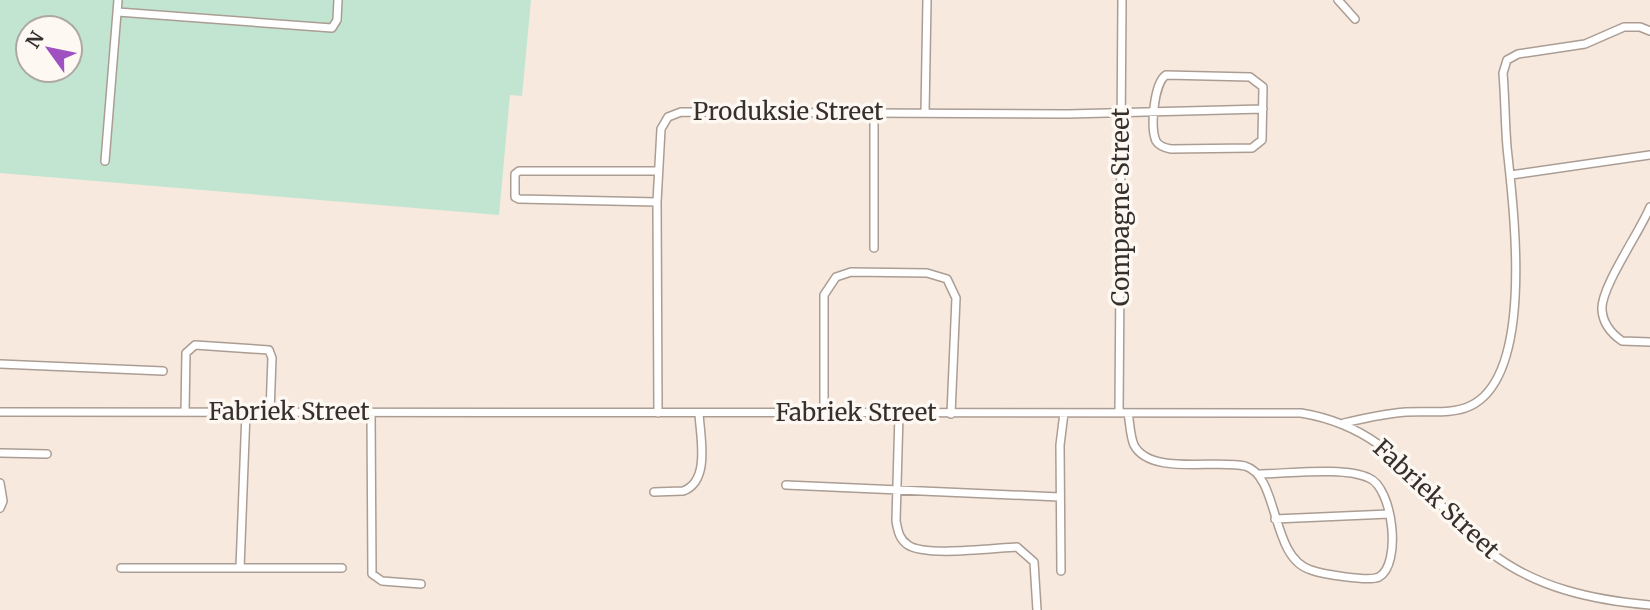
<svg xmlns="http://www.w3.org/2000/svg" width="1650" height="610" font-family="Merriweather,serif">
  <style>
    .green { fill: #c2e5d1; fill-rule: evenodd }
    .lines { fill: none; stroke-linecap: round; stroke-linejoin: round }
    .service-casing { stroke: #ab9d93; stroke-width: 10 }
    .service { stroke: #fff; stroke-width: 7 }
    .labels { text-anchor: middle; stroke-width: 7; stroke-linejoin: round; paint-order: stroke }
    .street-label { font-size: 24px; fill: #36302c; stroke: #fef8f3 }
  </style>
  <rect width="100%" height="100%" fill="#f7e9de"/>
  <!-- green -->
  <path class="green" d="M0,0H531L522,96L510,95L499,215L0,173ZM28,28H70V70H28Z"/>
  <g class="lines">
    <defs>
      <path id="service" d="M1338,0L1355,19
        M118,12L332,28L337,20L338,0
        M1166,75L1250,77L1263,87L1262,140L1252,148L1171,149C1165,148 1159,146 1156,141C1150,127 1154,83 1166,75Z
        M925,113L927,0
        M105,161L118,0
        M1511,175L1650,155
        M657,202L519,199L515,197V174L519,171H658
        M1650,207C1640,232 1600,288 1602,310C1603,324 1612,334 1622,341L1650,342
        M874,248V113
        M0,364L163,371
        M0,412L1301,413C1398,429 1421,497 1490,552C1536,588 1593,600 1650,605
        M185,412L186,353L195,345L269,350L272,358L270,412
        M371,412L372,574L382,581L421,584
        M658,413L657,202L661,129L668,117L681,112L1068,114L1263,109
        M1119,413L1122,0
        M1128,413C1130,423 1130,436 1134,445C1150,476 1216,459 1245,466C1280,476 1270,558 1311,570C1322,574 1369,582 1379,577C1402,564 1393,488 1369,478C1344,466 1287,474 1258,474
        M824,414V295L836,277L851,272L927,273L947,279L956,298L951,414
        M899,414L896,521C898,531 899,539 908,545C925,557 994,548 1017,547L1034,562L1037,610
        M1344,423C1361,419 1379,415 1396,413C1419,409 1449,416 1470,406C1536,375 1513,206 1507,147C1505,123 1505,97 1503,73L1507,60L1518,54L1585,44L1624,27H1640L1650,31
        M1,453L47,454
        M0,483L3,501L0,508
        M786,485L1059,497
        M654,492L683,491C711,481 700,436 699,413
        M1275,519L1389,514
        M121,568H342
        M240,568L246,412
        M1061,571L1060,445L1064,413"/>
    </defs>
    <!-- service casing -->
    <use href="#service" class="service-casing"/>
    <!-- service -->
    <use href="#service" class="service"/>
  </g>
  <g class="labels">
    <!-- street labels -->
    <g class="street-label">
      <text x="788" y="120">Produksie Street</text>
      <text transform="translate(1121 207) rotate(-90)" y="8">Compagne Street</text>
      <text x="289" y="420">Fabriek Street</text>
      <text x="856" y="421">Fabriek Street</text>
      <text transform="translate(1436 499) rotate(43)" y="8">Fabriek Street</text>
    </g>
  </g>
  <!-- north arrow -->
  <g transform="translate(49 49) rotate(303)"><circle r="33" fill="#fef8f3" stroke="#aea8a3" stroke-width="2"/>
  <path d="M0-5L12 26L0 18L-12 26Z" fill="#9f51c2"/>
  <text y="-10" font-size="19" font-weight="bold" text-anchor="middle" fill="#36302c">N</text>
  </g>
</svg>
